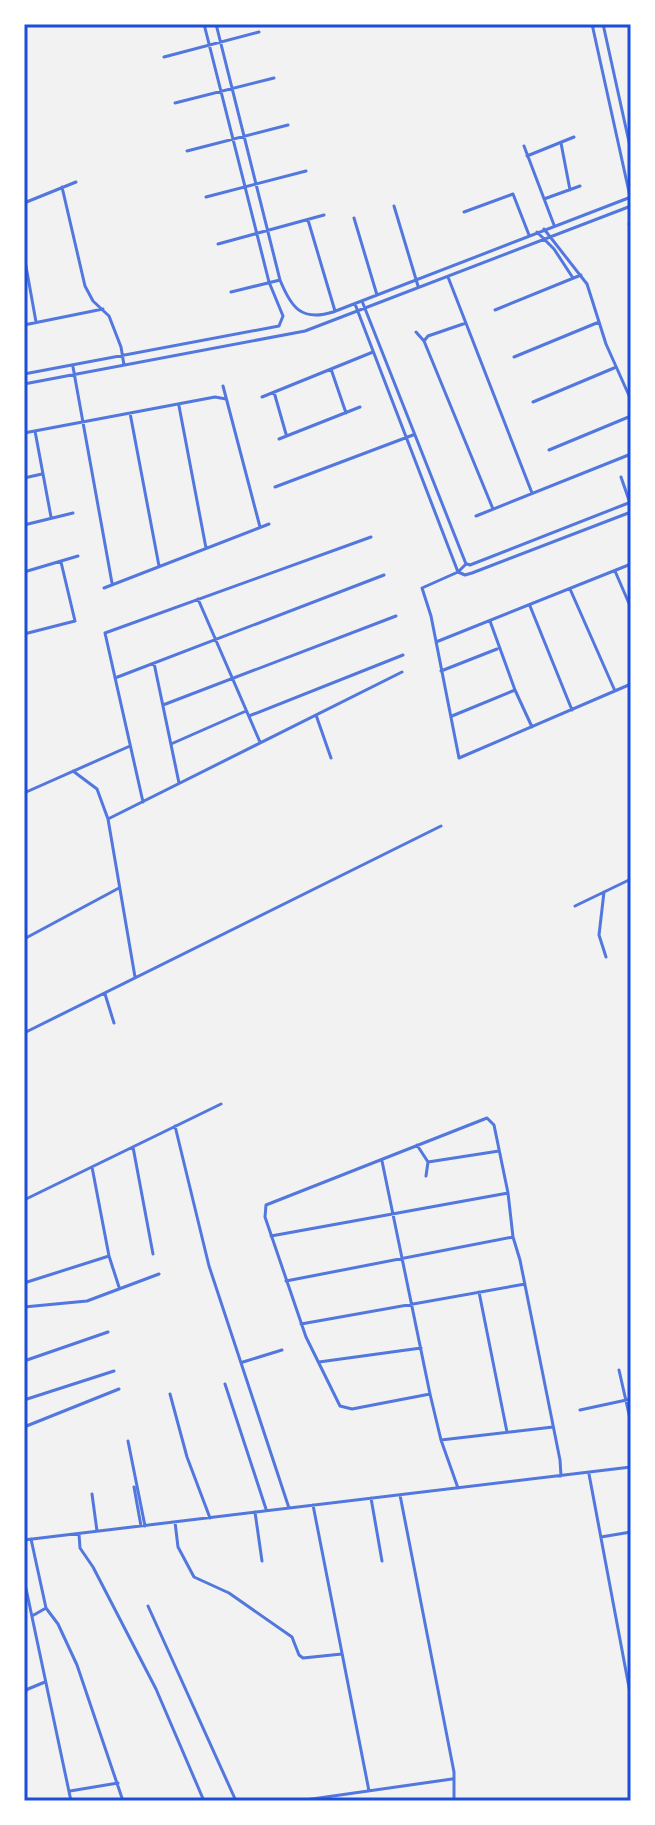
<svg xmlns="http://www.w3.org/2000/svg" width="655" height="1825" font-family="'Zilla Slab',serif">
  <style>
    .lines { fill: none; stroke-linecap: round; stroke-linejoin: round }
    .minor { stroke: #5277de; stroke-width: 3 }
    .neatline { fill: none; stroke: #1d4ed8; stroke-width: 3 }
  </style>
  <rect width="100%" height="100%" fill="#f2f2f2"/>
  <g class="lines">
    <!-- minor -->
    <path class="minor" d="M204,24L269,282L283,316L279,326
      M216,24L280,280C291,307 301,322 333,312L631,197
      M592,24L631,201
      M603,24L631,151
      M164,57L259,32
      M175,103L274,78
      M561,143L570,190
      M524,146L554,225
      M187,151L288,125
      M527,156L574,137
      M62,187L85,286L93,301L109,316L121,347L124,365
      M206,197L306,171
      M544,199L580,186
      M24,203L76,182
      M394,206L418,286
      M464,212L513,194L529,235
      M354,218L377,295
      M308,220L335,311
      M631,223L629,224L631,230
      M544,229L587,284L606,344L631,400
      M537,232L554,249L573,278
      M218,244L324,215
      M24,255L36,322
      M448,277L532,493
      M231,292L280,280
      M362,301L466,564
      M355,304L458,572
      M495,310L581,275
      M24,325L103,309
      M416,332L424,341L493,509
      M424,341L428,336L466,323
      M514,357L599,322
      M73,367L112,583
      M331,369L346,413
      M24,374L279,326
      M24,384L305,331L631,206
      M223,386L260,527
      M274,392L286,434
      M262,397L373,352
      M533,402L614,368
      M179,406L206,548
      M130,413L159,566
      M35,431L51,517
      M24,433L215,397L226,399
      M279,439L360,407
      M549,450L631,416
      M621,477L631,506
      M24,478L42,474
      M275,487L413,435
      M476,516L631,454
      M24,525L73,513
      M466,564L458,572L422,588L431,616L459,758L631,684
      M467,564L470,565L631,502
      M615,571L631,608
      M24,572L78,556
      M458,572L465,575L472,573L631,512
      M104,588L269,524
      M570,589L615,691
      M198,599L260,742
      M530,606L572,710
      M490,621L515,690L532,727
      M24,634L75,621L61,562
      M436,642L631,564
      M154,663L179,783
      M441,671L497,649
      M115,678L384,575
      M163,705L396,616
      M316,715L331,758
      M249,716L403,655
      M452,716L515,690
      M171,744L246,711
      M73,771L97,789L108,819L135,977
      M24,793L130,746
      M143,802L105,633L371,537
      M108,819L402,672
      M604,892L599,935L606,957
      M575,906L631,879
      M24,939L119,888
      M105,994L114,1023
      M24,1033L441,826
      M175,1126L209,1266L289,1508
      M417,1145L428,1162
      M133,1147L153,1254
      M382,1161L430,1394L441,1440L458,1488
      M428,1162L499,1151
      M92,1167L109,1256L119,1287
      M426,1176L428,1162
      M24,1200L221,1104
      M271,1236L508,1193
      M286,1281L513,1237
      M24,1283L109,1256
      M479,1292L507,1432
      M24,1307L87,1301L159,1274
      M301,1324L525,1284
      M24,1361L108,1332
      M243,1362L282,1350
      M319,1362L421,1348
      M619,1370L631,1423
      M225,1384L266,1509
      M170,1394L187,1457L210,1518
      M430,1394L352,1409L340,1406L306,1337L265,1217L266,1205L487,1118L494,1125L508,1193L513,1237L520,1260L560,1460L561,1476
      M24,1400L114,1371
      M580,1410L631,1399
      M24,1427L119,1389
      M441,1440L553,1427
      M128,1441L145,1526
      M589,1474L631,1698
      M134,1487L141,1526
      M92,1494L97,1531
      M400,1495L454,1772V1801
      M371,1498L382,1561
      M313,1505L369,1791
      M255,1512L262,1561
      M175,1522L178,1547L194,1577L229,1593L292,1637L299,1655L303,1658L342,1654
      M79,1534L80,1548L93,1567L156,1689L204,1801
      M601,1537L631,1532
      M31,1539L46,1608L58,1624L77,1665L123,1801
      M24,1540L631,1467
      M24,1579L71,1801
      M148,1606L236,1801
      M32,1616L46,1608
      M24,1693L28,1689L45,1682
      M70,1791L118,1783
      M298,1801L452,1779"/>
  </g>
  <!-- border -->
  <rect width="655" height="1825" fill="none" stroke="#ffffff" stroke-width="52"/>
  <rect x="26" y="26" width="603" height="1773" class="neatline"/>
</svg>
